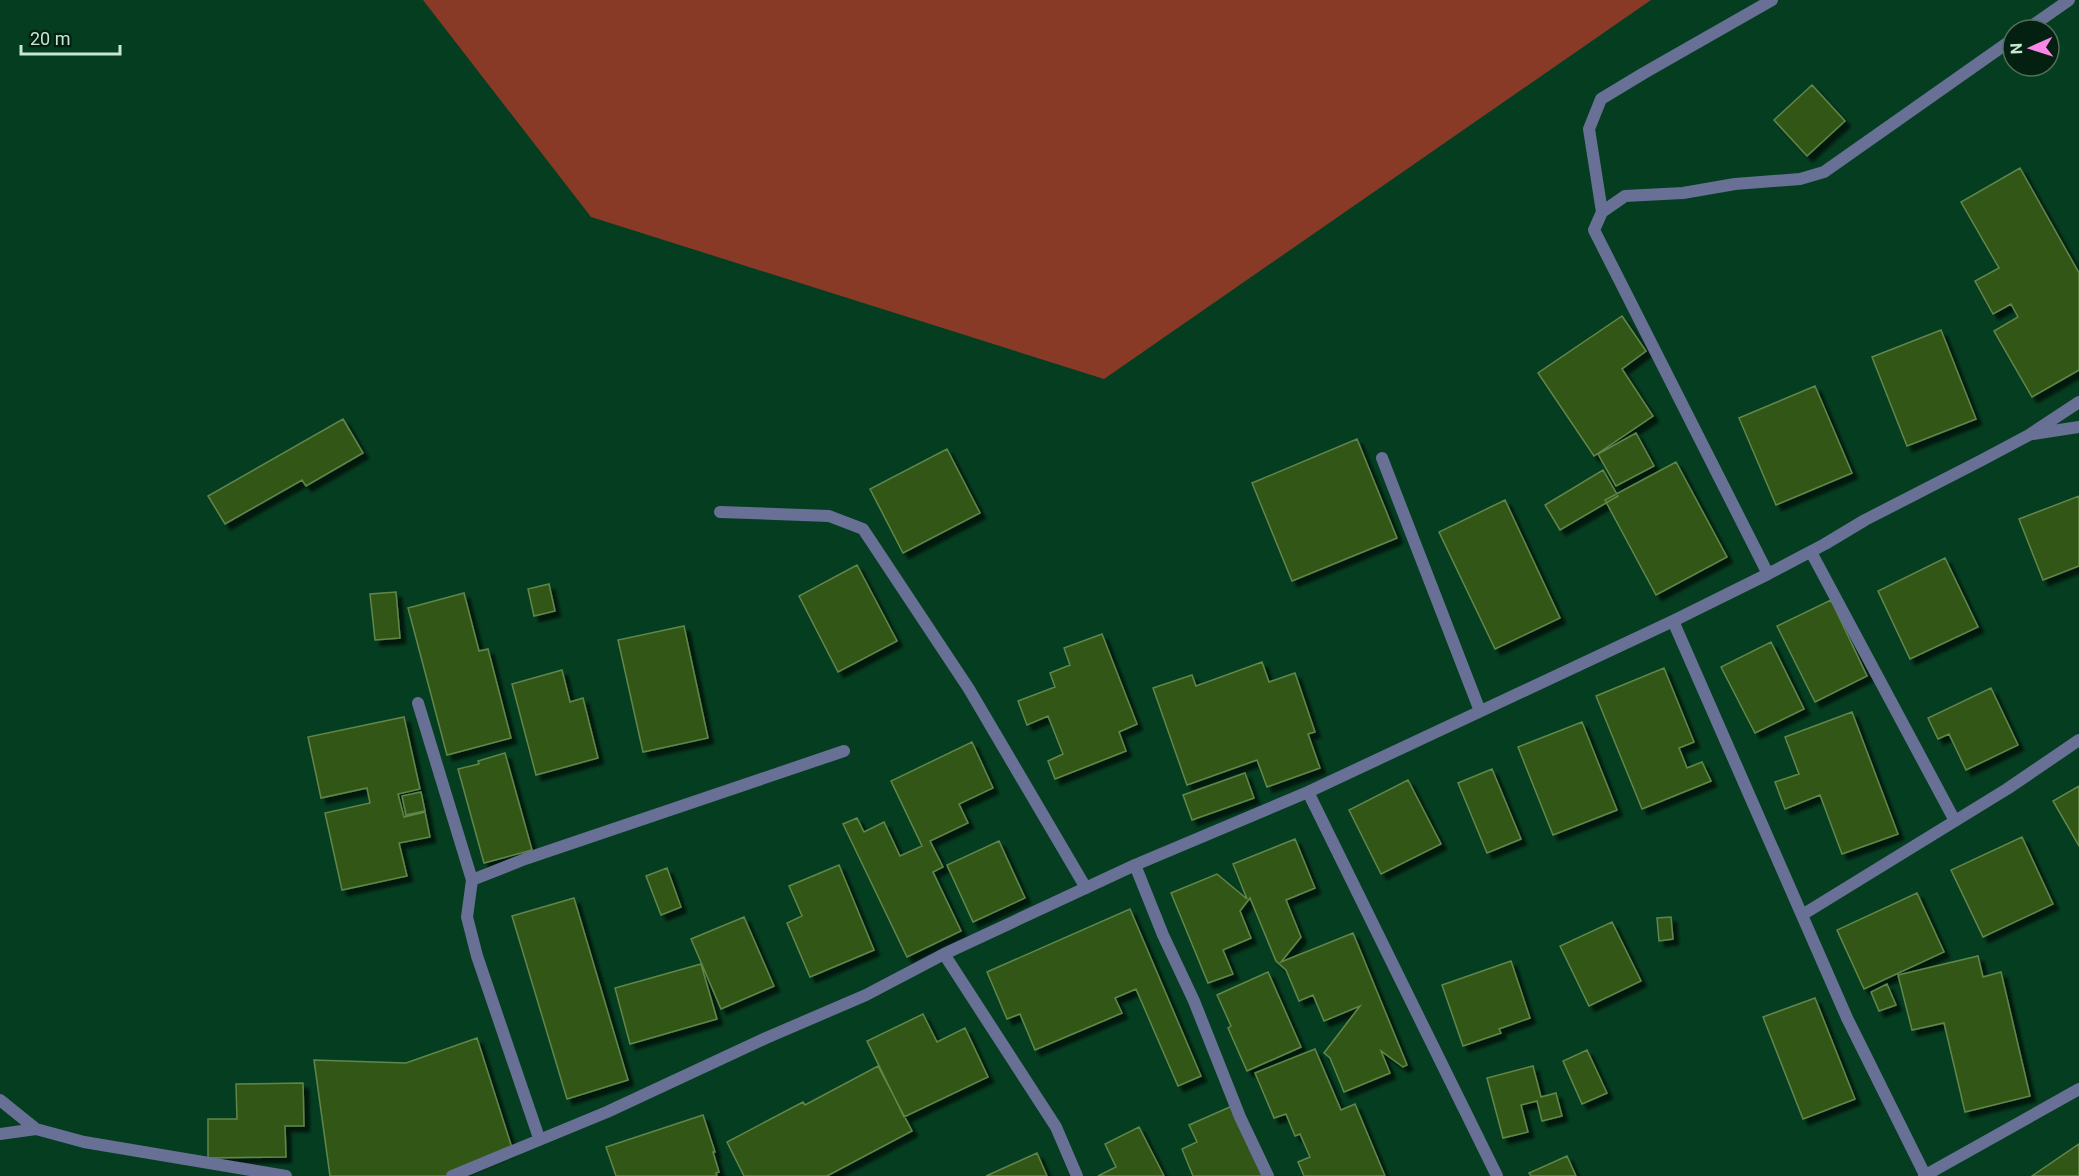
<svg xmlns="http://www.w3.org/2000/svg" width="2079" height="1176" font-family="Roboto,sans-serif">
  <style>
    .green { fill: #893a27 }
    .building { fill: #325716; stroke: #61864b; stroke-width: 1.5; filter: url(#shadow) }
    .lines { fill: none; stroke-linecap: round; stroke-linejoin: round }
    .street { stroke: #687095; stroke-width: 12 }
  </style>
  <defs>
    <filter id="shadow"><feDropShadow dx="5.5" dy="5.5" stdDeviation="1.5" flood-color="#0009"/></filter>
  </defs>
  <rect width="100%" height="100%" fill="#053d20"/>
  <!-- green -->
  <path class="green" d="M423,0H1651L1104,379L591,217Z"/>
  <!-- building -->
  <path class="building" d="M1812,85L1845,121L1807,156L1774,120Z
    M2020,168L2079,273V370L2032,397L1994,331L2018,317L2011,304L1993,314L1975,281L1999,268L1961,202Z
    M1622,316L1646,351L1622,369L1653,416L1594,456L1538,373Z
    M1941,330L1976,419L1907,446L1872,357Z
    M1815,386L1852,473L1776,505L1739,418Z
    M343,419L363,453L306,486L302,480L225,524L208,496Z
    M1636,433L1654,466L1616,486L1598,454Z
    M1357,439L1397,538L1292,581L1252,483Z
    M947,449L980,513L903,553L870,489Z
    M1676,462L1727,557L1656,595L1605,500Z
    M1603,470L1618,496L1560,530L1545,505Z
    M2079,496V566L2043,580L2019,519Z
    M1505,500L1560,618L1495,649L1439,532Z
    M1945,558L1978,627L1910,659L1878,591Z
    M857,565L897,641L838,672L799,596Z
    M549,584L555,611L534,616L528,589Z
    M396,592L400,638L375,640L370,594Z
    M464,593L479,651L488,649L511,738L447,755L408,608Z
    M1831,600L1867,676L1815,702L1777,626Z
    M684,626L708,738L643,752L618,640Z
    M1102,634L1137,724L1119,732L1126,751L1055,779L1048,761L1063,754L1048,716L1027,725L1018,701L1055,687L1050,673L1070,665L1064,648Z
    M1771,642L1804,709L1755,733L1721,667Z
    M1262,662L1269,682L1295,673L1315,732L1308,734L1320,768L1267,787L1257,760L1187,785L1153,688L1192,675L1196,686Z
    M1664,668L1694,742L1679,748L1687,768L1702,762L1711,781L1642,809L1596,696Z
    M562,670L570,702L583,698L598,758L536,775L512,684Z
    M1991,688L2018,745L1966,770L1949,734L1938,739L1928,718Z
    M1852,712L1898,834L1842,854L1820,795L1785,809L1775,782L1799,774L1785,737Z
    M404,717L420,789L398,794L404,817L425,812L430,837L399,843L407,876L342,890L325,813L370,803L367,788L321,798L308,737Z
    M1582,722L1617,810L1553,835L1518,747Z
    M972,742L993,788L959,804L968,823L930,841L943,867L933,872L961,931L907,957L843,824L857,818L864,832L884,822L900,856L922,846L891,781Z
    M505,753L532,850L484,863L458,769L479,764L478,761Z
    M1492,769L1521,839L1487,853L1458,783Z
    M1245,773L1254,798L1192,820L1183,795Z
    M1408,780L1441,844L1381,874L1349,810Z
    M2079,786V846L2053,801Z
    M421,792L425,811L406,815L402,796Z
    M2022,837L2053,904L1983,937L1951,870Z
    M1295,839L1315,888L1286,900L1301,937L1281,962L1353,933L1407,1065L1403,1067L1381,1051L1390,1073L1344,1092L1330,1058L1324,1053L1360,1006L1324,1021L1313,995L1299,1001L1286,970L1276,961L1250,898L1240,911L1251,938L1223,950L1233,974L1208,983L1171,893L1217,874L1247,899L1233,864Z
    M999,841L1025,898L973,922L947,865Z
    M839,865L874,950L810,977L787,923L802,916L789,886Z
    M667,868L681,907L661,915L646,876Z
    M1917,893L1944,952L1864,989L1837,930Z
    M574,898L628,1080L567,1099L512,916Z
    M1130,909L1201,1076L1178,1086L1136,989L1115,998L1122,1013L1035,1050L1020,1014L1007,1019L987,972Z
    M744,917L774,986L721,1009L691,939Z
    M1671,917L1673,939L1659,941L1657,918Z
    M1612,922L1641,981L1589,1006L1560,946Z
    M1978,956L1983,977L2001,972L2030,1096L1965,1112L1944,1023L1912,1030L1898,975Z
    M1511,961L1530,1018L1499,1029L1501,1033L1463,1046L1442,985Z
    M701,964L717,1019L630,1044L615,988Z
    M1268,972L1301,1047L1247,1071L1228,1028L1231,1026L1217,995Z
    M1887,984L1896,1005L1879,1011L1871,992Z
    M1815,998L1855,1099L1803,1119L1763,1017Z
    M923,1014L937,1042L965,1028L988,1077L904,1117L867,1041Z
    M477,1038L512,1148L448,1176H330L314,1060L406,1063Z
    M1315,1049L1341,1110L1355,1104L1385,1176H1304L1298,1162L1310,1157L1300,1134L1295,1136L1286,1114L1274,1118L1255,1073Z
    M1587,1050L1607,1093L1582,1104L1563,1061Z
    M878,1066L912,1131L827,1176H744L727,1142L803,1102L805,1105Z
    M1533,1066L1541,1097L1556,1093L1562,1116L1542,1121L1537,1101L1521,1105L1528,1132L1503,1138L1487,1078Z
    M303,1083L304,1126H285L286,1157L208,1158V1119H237L236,1084Z
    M1232,1106L1263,1176H1193L1182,1149L1197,1142L1189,1125Z
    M703,1115L715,1152H713L719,1172L716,1173L717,1176H616L606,1147Z
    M1139,1127L1164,1176H1098L1116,1167L1105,1144Z
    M2079,1144V1176H2032Z
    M1037,1153L1047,1176H986Z
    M1567,1156L1576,1176H1531L1529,1173Z"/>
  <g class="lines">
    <!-- street -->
    <path class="street" d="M2026,30L2069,0
      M1602,212L1589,129L1601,99L1644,73L1772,0
      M2033,434L2079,427
      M1382,458L1480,711
      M720,512L829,516L863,529L969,689L1086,888
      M1811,552L1955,821
      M1768,574L1594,230L1602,212L1625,196L1683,193L1735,184L1800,179L1824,172L2013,39
      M1673,621L1847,1018L1925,1175
      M418,703L472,880
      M1308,792L1497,1176
      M1135,865L1163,935L1194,1001L1240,1117L1268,1176
      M1802,915L2007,789L2079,740
      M944,954L1056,1127L1077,1176
      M0,1100L36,1129L84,1142L286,1176
      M0,1134L36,1129
      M539,1138L477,956L467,917L472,880L525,859L844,751
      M452,1176L607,1112L766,1038L866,995L944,954L1135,865L1308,792L1673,621L1768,574L1825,544L1865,520L1982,460L2029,435L2079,402
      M1924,1176L2079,1089"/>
  </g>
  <!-- north arrow -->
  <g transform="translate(2031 48) rotate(267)"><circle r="28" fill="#042010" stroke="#52705d" stroke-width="1.5"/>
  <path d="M0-4.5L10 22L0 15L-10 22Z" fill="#fb87e6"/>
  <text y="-9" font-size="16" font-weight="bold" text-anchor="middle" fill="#c6e7d0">N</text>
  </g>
  <!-- scale -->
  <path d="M21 45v9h99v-9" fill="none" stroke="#c6e7d0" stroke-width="3"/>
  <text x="30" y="45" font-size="18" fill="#c6e7d0" stroke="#042010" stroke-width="4.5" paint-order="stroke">20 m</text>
</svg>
